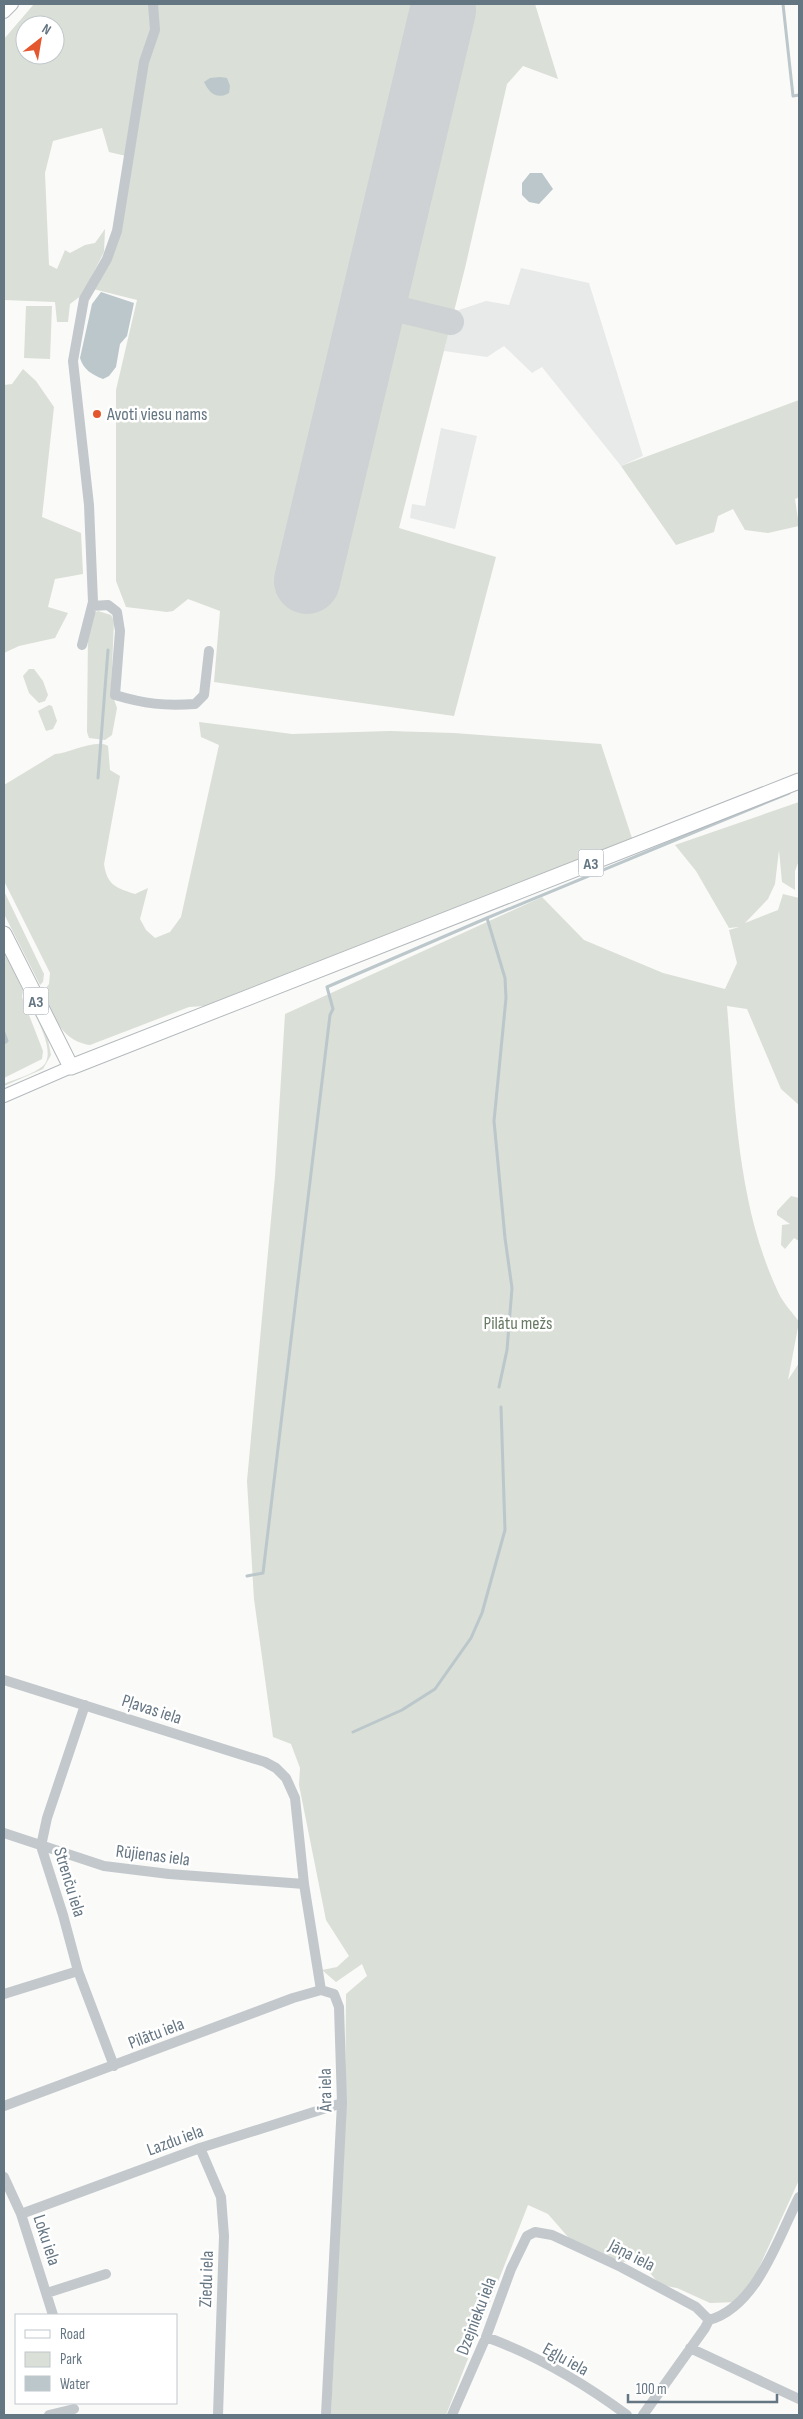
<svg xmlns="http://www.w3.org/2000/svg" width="803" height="2419" font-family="'Sofia Sans Condensed',sans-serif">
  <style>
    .built { fill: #e8e9e9 }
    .green { fill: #dadfd7; fill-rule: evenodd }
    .water { fill: #bbc7cb }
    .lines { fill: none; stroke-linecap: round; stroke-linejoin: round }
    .stream { stroke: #bbc7cb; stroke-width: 3 }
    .taxiway { stroke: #ced2d4; stroke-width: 26 }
    .runway { stroke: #ced2d4; stroke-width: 66 }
    .major-casing { stroke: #b5babe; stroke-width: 14 }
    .highway-casing { stroke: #b4b9bd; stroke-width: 17 }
    .minor { stroke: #c3c8cc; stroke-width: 10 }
    .major { stroke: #fff; stroke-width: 12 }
    .highway { stroke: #fff; stroke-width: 15 }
    .poi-dot { fill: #e4572e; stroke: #fff; stroke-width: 2 }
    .labels { text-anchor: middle; stroke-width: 5; stroke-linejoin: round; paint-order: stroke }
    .shield { fill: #fff; stroke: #939fa8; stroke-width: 1 }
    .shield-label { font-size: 16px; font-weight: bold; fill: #657683 }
    .poi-label { font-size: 18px; fill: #657683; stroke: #fff; text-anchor: start }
    .park-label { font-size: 18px; fill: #687a64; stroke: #fff }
    .street-label { font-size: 18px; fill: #657683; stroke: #fff }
  </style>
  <rect width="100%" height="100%" fill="#fafaf8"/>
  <!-- built -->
  <path class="built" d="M521,268L589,283L643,456L621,466L542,367L532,373L504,346L487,357L444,351L453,312L486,301L509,305Z
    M441,428L477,436L455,529L410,518L412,504L425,506Z"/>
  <!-- green -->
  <path class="green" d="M34,4H535L558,79L523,66L507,84L465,268L399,528L496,557L454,716L214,682L220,611L188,599L173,611L167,612L126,607L116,581V390L137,300L93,289L118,243L131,162L126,156L109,152L102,128L53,141L45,173L49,265L57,269L65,250L70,253L85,245L95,243L105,229L104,252L82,295L70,304L68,322H57L55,302L4,300V39ZM25,25H55V55H25Z
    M26,306H52L50,359L24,358Z
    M23,369L36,381L54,407L42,517L81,533L83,574L55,579L48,607L68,613L55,638L19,646L4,653V385L12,384Z
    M799,400V497L795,499L799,526L768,533L745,530L733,509L718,516L714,532L676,545L621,466Z
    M98,611L111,615L114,621L111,691L117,708L112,735L105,740L89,738L87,732L88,634L92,614Z
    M29,669H34L43,681L48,695L45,701L39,703L29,693L23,676Z
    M49,705L52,706L57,721L53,729L46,731L38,711Z
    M199,722L292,734L390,731L454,733L601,744L632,838L204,1006L189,1007L90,1045C61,1041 54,1016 43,992L49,984L50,973L4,881V785L55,754C69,753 98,738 108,746L110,770L120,776L104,864C107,885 116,888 135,894L148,888L140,919L146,930L155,938L170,932L181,917L219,745L201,737Z
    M799,802V865L798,863L795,871V890L782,882L779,850L775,884L768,899L745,923L778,910L783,894L799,898V1105L781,1089L747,1009L727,1006C735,1102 737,1206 779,1294C784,1304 793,1313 799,1322L788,1380L799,1363V2180L757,2272L738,2302L710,2303L677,2288L660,2285L637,2257L619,2264L575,2245L548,2214L528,2205L446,2415H331L345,2105L346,1994L367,1976L362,1964L336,1982L322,1970L337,1967L349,1956L326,1920L299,1785L300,1768L291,1744L273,1737L254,1599L247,1481L275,1176L285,1014L542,897L584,940L663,973L725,989L737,963L729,930L739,927L729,928L696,871L675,845Z
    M4,891L44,974L43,982L40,985L4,914Z
    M4,951L23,991L22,997L43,1051L42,1059L4,1078V1043L7,1041L4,1033Z
    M27,995L48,1040L51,1055L43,1069L4,1086V1084C15,1079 34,1074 43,1066C58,1052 33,1012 26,997Z
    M791,1196L799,1198V1241L794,1238L785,1249L781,1245L782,1225L790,1224L777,1215V1211Z"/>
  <!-- water -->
  <path class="water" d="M220,77L227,78L230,86L229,93C217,100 209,93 204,82L210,78Z
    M530,173H542L553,189L539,204L529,202L522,195V183Z
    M101,292L134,303L127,336L120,344L116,367L109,376L103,379C91,374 84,370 80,358L92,304Z"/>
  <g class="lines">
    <!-- stream -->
    <path class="stream" d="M783,4L793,96L799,95
      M98,778L108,650
      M487,918L505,978L506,998L494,1121L505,1238L512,1288L507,1350L499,1387
      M4,1033L7,1041L4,1043
      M247,1576L263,1573L330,1015L333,1009L327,987L487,918L789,793
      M353,1732L402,1710L435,1689L471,1638L482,1613L505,1530L501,1407"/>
    <!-- taxiway -->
    <path class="taxiway" d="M373,303L451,322"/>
    <!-- runway -->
    <path class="runway" d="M307,581L443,10"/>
    <defs>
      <path id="major" d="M4,12L12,4
        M4,1096L71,1067"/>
      <path id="highway" d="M4,934L71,1067L799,781"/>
    </defs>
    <!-- major casing -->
    <use href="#major" class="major-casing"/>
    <!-- highway casing -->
    <use href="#highway" class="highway-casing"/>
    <!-- minor -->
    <path class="minor" d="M92,606L108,605L117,612L120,631L115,695C145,704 164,706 195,704L204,695L209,651
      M82,645L93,602L89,505L73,361L84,299L107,259L117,231L144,62L155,30L153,4
      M4,1680L265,1762L276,1768L286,1778L295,1798L304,1884L321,1990L334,1994L339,2007L342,2103L326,2415
      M85,1705L47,1818L41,1846L63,1915L78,1971L114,2066
      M4,1833L104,1866L169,1874L304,1884
      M4,1994L78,1971
      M4,2106L293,1998L321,1990
      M200,2148L221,2197L224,2236L218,2415
      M4,2177L21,2214L53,2315
      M21,2214L200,2148L342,2103
      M47,2293L106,2274
      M709,2320C757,2307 778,2238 799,2197
      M486,2337C536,2355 585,2384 627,2415
      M690,2348L799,2399
      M49,2415L74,2409
      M452,2415L486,2337L511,2269L527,2236L535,2232L552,2235L621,2267L696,2307L709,2320
      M643,2415L705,2328L709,2320"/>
    <!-- major -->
    <use href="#major" class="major"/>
    <!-- highway -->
    <use href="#highway" class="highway"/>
  </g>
  <!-- markers -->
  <circle class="poi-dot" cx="97" cy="414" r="5"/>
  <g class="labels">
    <!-- shield labels -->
    <g class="shield">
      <rect x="578.5" y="849.5" width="25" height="27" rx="4"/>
      <rect x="23.5" y="987.5" width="25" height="27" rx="4"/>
    </g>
    <g class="shield-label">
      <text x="591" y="869">A3</text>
      <text x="36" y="1007">A3</text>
    </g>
    <!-- poi labels -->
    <g class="poi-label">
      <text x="107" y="420">Avoti viesu nams</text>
    </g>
    <!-- park labels -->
    <g class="park-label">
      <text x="518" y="1329">Pilātu mežs</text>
    </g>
    <!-- street labels -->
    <g class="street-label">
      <text transform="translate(152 1709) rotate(18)" y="6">Pļavas iela</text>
      <text transform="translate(153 1855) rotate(7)" y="6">Rūjienas iela</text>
      <text transform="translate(70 1882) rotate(73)" y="6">Strenču iela</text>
      <text transform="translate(156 2033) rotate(-21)" y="6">Pilātu iela</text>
      <text transform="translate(325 2090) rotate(-91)" y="6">Āra iela</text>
      <text transform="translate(175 2140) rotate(-20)" y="6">Lazdu iela</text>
      <text transform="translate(47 2240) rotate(72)" y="6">Loku iela</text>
      <text transform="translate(632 2255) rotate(27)" y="6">Jāņa iela</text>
      <text transform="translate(206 2279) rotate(-88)" y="6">Ziedu iela</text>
      <text transform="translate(476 2316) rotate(-69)" y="6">Dzejnieku iela</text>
      <text transform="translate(566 2359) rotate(29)" y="6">Egļu iela</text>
    </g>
  </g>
  <!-- border -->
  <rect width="803" height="2419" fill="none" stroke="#657683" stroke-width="10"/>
  <!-- legend -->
  <rect x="15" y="2314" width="162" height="90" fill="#ffffff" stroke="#c1c8cd"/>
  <rect x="25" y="2330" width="25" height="8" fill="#ffffff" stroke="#c1c8cd"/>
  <text x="60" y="2339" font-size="15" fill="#657683">Road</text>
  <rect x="25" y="2352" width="25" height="15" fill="#dadfd7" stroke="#c1c8cd"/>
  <text x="60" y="2364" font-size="15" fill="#657683">Park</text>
  <rect x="25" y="2376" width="25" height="15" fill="#bbc7cb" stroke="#c1c8cd"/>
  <text x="60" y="2389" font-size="15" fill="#657683">Water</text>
  <!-- north arrow -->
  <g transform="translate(40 40) rotate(31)"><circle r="24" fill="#ffffff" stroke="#c1c8cd"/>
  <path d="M0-4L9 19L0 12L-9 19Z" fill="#e4572e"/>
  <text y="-8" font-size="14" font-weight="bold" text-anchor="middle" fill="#657683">N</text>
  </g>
  <!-- scale -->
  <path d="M628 2394v8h149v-8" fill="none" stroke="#657683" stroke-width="2.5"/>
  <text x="636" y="2394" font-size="15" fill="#657683" stroke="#ffffff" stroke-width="4" paint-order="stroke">100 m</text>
</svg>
